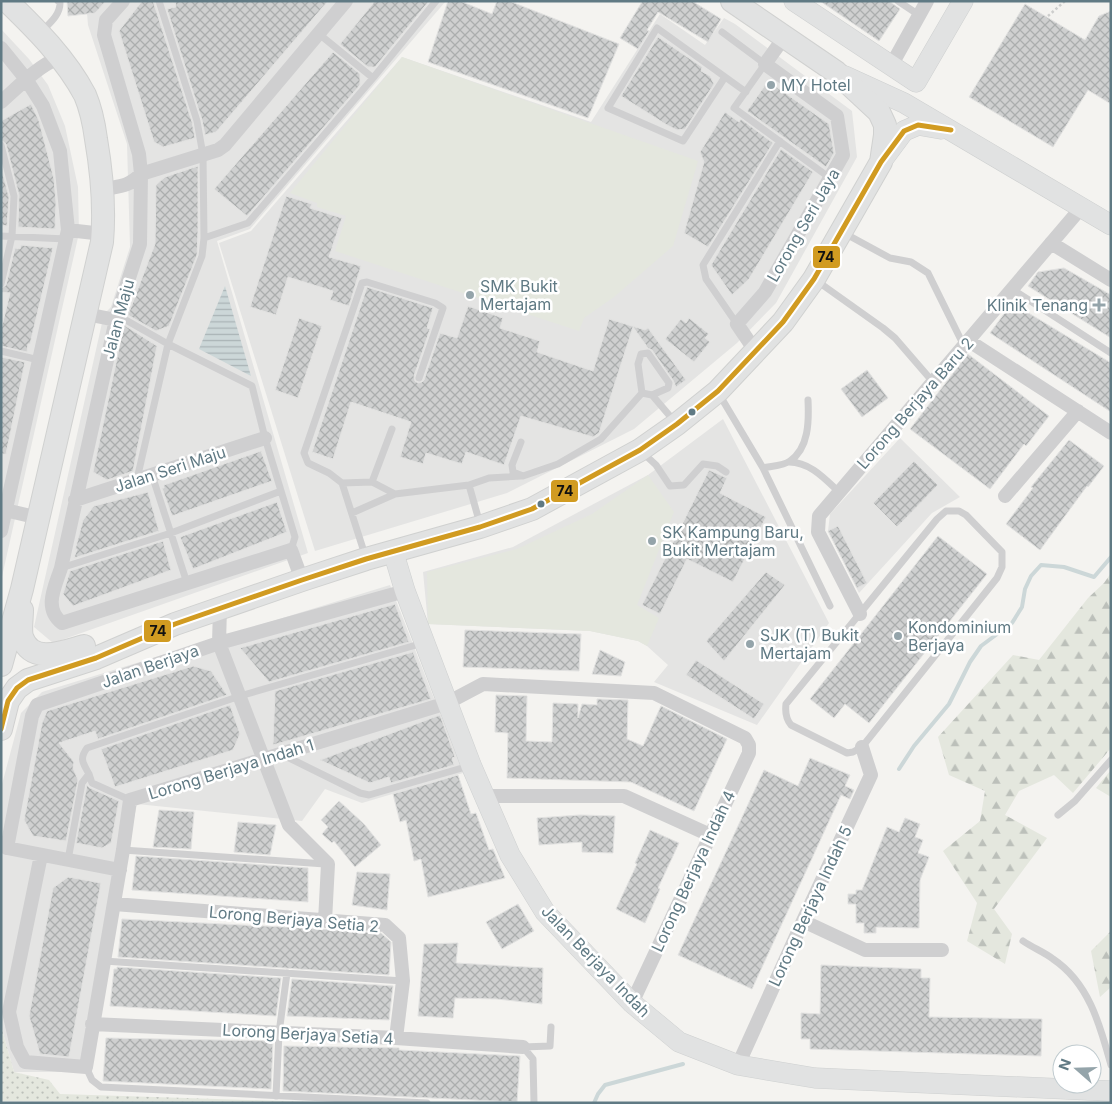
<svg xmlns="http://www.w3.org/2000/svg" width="1112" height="1104" font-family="Inter,sans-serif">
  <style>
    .built { fill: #e4e4e3 }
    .grass { fill: url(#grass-dots) }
    .forest { fill: url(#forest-firs) }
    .park { fill: #e4e7de }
    .water { fill: url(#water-rules) }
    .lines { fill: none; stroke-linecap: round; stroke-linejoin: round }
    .stream { stroke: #ccd7d8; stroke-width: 4 }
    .building { fill: url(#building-cross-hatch); stroke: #e2e2e1 }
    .secondary-casing { stroke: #ced0d0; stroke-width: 21 }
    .primary-casing { stroke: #d0d1d0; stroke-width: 24 }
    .path { stroke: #cccdcc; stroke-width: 2.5; stroke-dasharray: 2.5 2.5; stroke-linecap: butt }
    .lane { stroke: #cfcfd0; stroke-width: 7 }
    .street { stroke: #cfcfd0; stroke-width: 14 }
    .secondary { stroke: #e1e2e2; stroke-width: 20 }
    .primary { stroke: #e1e2e2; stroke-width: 22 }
    .bus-1-casing { stroke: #fff; stroke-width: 9 }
    .bus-1 { stroke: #d19b21; stroke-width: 5 }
    .poi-dot { fill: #94a4aa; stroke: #fff; stroke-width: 2 }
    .bus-dot { fill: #607a84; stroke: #fff; stroke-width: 2 }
    .labels { text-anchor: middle; stroke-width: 5; stroke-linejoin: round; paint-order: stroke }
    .poi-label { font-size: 16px; fill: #607a84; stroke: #fff; text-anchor: start }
    .street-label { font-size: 16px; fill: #607a84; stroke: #fff }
    .line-badge { stroke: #fff; stroke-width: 2 }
    .pale-badge-label { font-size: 14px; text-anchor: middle; font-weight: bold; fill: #111 }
  </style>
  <defs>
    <pattern id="grass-dots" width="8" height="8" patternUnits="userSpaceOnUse" patternTransform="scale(1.25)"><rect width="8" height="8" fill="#e4e7de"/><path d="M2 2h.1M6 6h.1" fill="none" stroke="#bcc0ba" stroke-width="1.8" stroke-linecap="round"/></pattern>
    <pattern id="forest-firs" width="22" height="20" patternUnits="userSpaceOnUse" patternTransform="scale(1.25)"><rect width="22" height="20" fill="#e4e7de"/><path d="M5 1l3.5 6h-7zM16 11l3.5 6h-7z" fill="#bcc0ba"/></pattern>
    <pattern id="water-rules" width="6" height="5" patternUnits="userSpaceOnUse" patternTransform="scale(1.25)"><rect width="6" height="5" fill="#ccd7d8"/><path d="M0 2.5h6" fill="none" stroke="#a9b3b5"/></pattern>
    <pattern id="building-cross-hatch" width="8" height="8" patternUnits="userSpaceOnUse" patternTransform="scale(1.25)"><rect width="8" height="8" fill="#cfd0d0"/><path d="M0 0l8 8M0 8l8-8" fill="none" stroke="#abaeae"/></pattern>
  </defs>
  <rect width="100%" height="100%" fill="#f4f3f0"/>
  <!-- built -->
  <path class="built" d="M86,1H446L250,229L217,241L308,553L53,643L34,627L104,314L111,307L130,247L127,144L88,25Z
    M660,14L705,45L724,18L735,24L852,111L857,157L776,303L737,343L634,429L507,493L315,551L219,243L251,231L402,57L591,122Z
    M1,29L29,59L48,85L65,126L78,187L79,233L1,581Z
    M723,419L829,623L757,725L654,682L668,665L647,646L638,641L590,631L428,624L423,572L513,547L648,475Z
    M900,438L960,497L932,513L859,593L828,531L830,514Z
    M390,585L463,773L362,803L325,789L302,821L137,804L80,1072H14L1,1026V788L21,713L42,692Z"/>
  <!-- grass -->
  <path class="grass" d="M1,1026L14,1072L49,1080L60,1094L347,1103L1,1101Z"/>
  <!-- forest -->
  <path class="forest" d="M1111,573V748L1073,793L1054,775L1019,791L1005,815L1047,838L994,909L1012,934L1005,964L967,941L977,903L943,851L980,821L985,791L949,775L938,737L1013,655L1039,660L1088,598L1104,583Z
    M1111,770V797L1096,788Z
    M1111,931V987L1100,997L1091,951Z"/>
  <!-- park -->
  <path class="park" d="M402,57L698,161L673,246L614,297L584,318L579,331L335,251L346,216L317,207V203L290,193Z
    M648,475L674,512L637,605L659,618L647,646L638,641L590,631L428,624L427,572L517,549L592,514Z"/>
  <!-- water -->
  <path class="water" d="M225,286L251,376L199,349Z"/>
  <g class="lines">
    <!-- stream -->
    <path class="stream" d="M899,769L914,746L949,704L970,662L981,646L1012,623L1022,607L1025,589L1031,576L1041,565L1064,567L1094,577L1111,557
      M594,1103L598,1094L605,1085L683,1064"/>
  </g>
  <!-- building -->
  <path class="building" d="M67,1H106L95,13L68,16Z
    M142,1H153L192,122L195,138L163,147L154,142L119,31Z
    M175,1H328L216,132L205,135L202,120L167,9L176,7Z
    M375,1H429L375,67H368L340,44Z
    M448,1H460L492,14L497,1H509L619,44L588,118L428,62Z
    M641,1H692L721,19L708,42L658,12L647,30L649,31L638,49L620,38L642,2Z
    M820,1H889L900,9L879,41Z
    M1025,4L1085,40L1099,16L1111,11V104L1088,90L1053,147L969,97Z
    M658,37L702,67L701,71L710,76L714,84L685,129L677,130L667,125L621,96Z
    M333,52L360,74V85L247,216L214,189Z
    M768,81L829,124L834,153L826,167L747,111Z
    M31,104L39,121L54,179L56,202L55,229L18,227L19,195L6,144L1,140V121Z
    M725,112L739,122L741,119L773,143L708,247L684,233L704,162L700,152Z
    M781,149L813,172L749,279L732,295L711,265Z
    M198,166V231L197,255L169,326L156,331L128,315L155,244L156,185L165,177Z
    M1,167L9,197L7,226L1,225Z
    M286,196L312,204L310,208L342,218L329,257L361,266L349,306L330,300L333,291L288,277L276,315L250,307Z
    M21,245L53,248L30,344H28L27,352L1,346V330L10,293L1,292V289L6,285L15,248L20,249Z
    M1064,268L1111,295V338L1028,286L1038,272Z
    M367,287L433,308L427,328L430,329L414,376L415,381L418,383L422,382L424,380L440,333L457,338L468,306L503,318L500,328L540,341L537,352L593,371L609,319L645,330L648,328L686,380L676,387L673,380L652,350L648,348L633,327L599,433L593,437L521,416L504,465L466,452L462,464L426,453L423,464L400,457L411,422L351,402L333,459L312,452Z
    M1012,303L1111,363V412L990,333Z
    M299,318L322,326L298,398L275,390Z
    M689,318L709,334L705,338L710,342L694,362L665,339L681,319L686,323Z
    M124,325L157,346L133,471L107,480L93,472Z
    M968,354L1049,416L1026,446L1024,444L990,489L910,429Z
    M1,357L25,362L6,454H1Z
    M867,370L888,398L862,417L841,389Z
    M1069,440L1104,466L1088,487L1087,486L1040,550L1006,524L1033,488L1031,487Z
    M261,451L272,481L172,516L162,488H164V485Z
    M914,461L938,485L897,527L873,503Z
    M709,470L727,478L720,493L766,517L733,582L687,559L660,614L642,605Z
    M148,492L159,531L74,558L77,549L75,550L83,520L94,506Z
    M277,502L287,532L193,569L180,537Z
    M838,526L867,583L857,588L828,531Z
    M938,536L987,574L869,723L845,704L834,718L810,699Z
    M163,541L171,570L73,606L63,594L70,571Z
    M766,572L785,585L724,661L706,641Z
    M395,604L409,642L269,682L240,648Z
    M465,630L581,634L579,671L463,667Z
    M600,650L625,662L621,676L592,674Z
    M413,652L431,699L273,745L275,691Z
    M696,660L764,704L754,719L686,675Z
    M193,666L211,671L227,695L98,739L95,731L59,743L74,762L73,768L78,780L66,841L33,836L24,820L42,723L47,711Z
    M496,695L527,696L526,741L552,742L553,703L578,704V718L582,704L597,705V699L628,700L627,739L643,746L661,706L727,739L694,811L631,782L507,778L508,733L495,732Z
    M230,705L240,734L233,750L115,787L101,749Z
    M440,715L455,757L452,758L454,765L391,783L389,777L370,783L320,760Z
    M810,758L850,775L845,786L854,790L850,799L841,795L752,989L678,955L764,770L798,786Z
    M458,775L471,814L476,813L489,850L493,849L505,878L428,897L421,859L414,861L406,820L400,822L393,794Z
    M87,785L90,788L119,801L111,843L102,848L76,843Z
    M339,801L364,824L381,845L355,867L334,841L332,843L322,834L328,827L321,820Z
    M159,810L194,812L191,849L153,847Z
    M580,815L615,816L613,853L582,852V842L539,845L537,818Z
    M905,818L920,824L915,837L923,840L918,853L929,857L920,880L919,928L876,927V933H864V923H856V904H848V894H856V890H862L887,827L899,832Z
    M238,822L276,825L270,855L234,852Z
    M650,830L679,843L658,888L660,889L645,923L616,909L637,864L635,863Z
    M136,856L308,868V902L132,890Z
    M357,872L390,874L387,910L352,905Z
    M68,877L101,883L69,1057L40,1054L29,1016L53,888Z
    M518,904L534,931L502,949L486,922Z
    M122,919L304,928L381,933L391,942L389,975L118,957Z
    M458,943L456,963L543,968L542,1004L497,999L455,998L453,1018L418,1016L424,944Z
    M821,965L921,969V978H930L929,1017L1042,1019L1041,1056L810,1049V1039H801V1013L820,1014Z
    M117,967L281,978L276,1016L110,1006L114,969H117Z
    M292,979L393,986L389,1020L287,1016Z
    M106,1038L273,1041L271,1089L103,1081Z
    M284,1046L399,1048V1050L520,1056L517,1102L283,1091Z"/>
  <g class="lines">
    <defs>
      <path id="secondary" d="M794,1L916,82L963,1
        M845,76L904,103L1111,225
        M881,162L904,131L918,125L941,129
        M393,551L405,591L471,765L510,855L545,912L632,1003L679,1042L738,1065L815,1078L1111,1091"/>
      <path id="primary" d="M22,610C22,618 20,630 22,637C32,665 63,652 84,646
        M1,665L22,589L102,242C105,207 102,174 96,139C94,124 91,109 85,95C66,59 36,29 7,1
        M1,729L8,701L17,688L28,680L96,658L175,624L302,580L366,559L480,527L532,509L640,450L677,424L718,391L783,322L814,279L881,162L885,135V125L879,112L836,72L732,1"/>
    </defs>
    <!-- secondary casing -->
    <use href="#secondary" class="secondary-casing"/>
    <!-- primary casing -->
    <use href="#primary" class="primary-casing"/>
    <!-- path -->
    <path class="path" d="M1048,16L1065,1"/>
    <!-- lane -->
    <path class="lane" d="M898,1L919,15
      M42,31C50,23 60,15 60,3L58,1
      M722,32L765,64L734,108L830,178
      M319,34L373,78
      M725,77L683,141L608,108L657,28L746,92
      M1,145L14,196L12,236L1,284
      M844,233L890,258L911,262L928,273L964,346
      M1,236L66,239
      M204,238L248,223L373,78L436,1
      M817,281L883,328L895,338L933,382
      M1012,289L1111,353
      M117,315L168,344L252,386L265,438L295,537L291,550
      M737,324L706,279L703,265L780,141
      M1,351L39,360
      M642,393L638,364L641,354L648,353L669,383L668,388L652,395
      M719,394L763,468L830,606
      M392,429L372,482L395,494
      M521,442L512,465L513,472L523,476L558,464L601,439L642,393L652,395L675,422
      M642,452L656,465L670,486L684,485L703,464L717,466L726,472
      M789,462C810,462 825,479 839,492
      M763,468C771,466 783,466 790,461C809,448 809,421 808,400
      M152,475L187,583
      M137,479L168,344L202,256L204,238L203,155L197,121L159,1
      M342,483L372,482
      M469,485L480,524
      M946,511H959L966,515L1002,552V567L997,578L862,747L853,752L847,753L791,725C786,719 785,712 786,704L937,519Z
      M352,513L395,494L469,485L489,478L521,476
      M365,555L342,483L329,473L308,463L304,453L362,283L367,282L435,303L443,308L419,378
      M61,568L171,533L281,491
      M283,755L360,793L369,795L469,766
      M89,774L92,783L130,800
      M1058,815L1075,801L1111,760
      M123,850L325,864
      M68,860L82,783L89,774C83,763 79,759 87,748L240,696L423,643
      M1023,941C1033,948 1044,952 1053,959C1089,983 1100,1025 1111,1065
      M104,961L403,981
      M523,1047L533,1059L534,1103
      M523,1047L550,1046L551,1027
      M86,1067L92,1080L101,1087L427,1103
      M276,1096L279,1033L287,973"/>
    <!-- street -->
    <path class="street" d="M123,1L106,20L104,35L139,154L141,174L140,244L117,315L61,568C55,587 43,608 62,623L291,550L302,580
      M1,48L26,79L43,106L60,151L68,230L1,531
      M891,66L927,1
      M1,102C20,85 37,67 60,57
      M104,189C121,186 128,187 141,174L218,150L225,145L346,1
      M68,230L103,234
      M1051,243L1111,280
      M86,314L116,320
      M969,341L1111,433
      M756,352L737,324L765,292L843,155L837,116L765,64L785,36
      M1005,496L1078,411
      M75,500L265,438
      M1,509L39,518
      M220,608L219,643L289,825L328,864L325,921
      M860,614L818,532L819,516L1081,208
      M484,796H624L710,835
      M1,845L7,848L120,870
      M7,848L32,716L37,705L219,643L405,591
      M41,855L9,1012L17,1047L25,1062L86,1067L123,850L130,800L447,703L483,684L654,693L745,738L749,745V753L632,1003
      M114,904L385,925L399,938L403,981L396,1038
      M803,921L865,950H942
      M92,1024L396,1038L523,1047
      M738,1065L803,921L871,775L862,747"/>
    <!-- secondary -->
    <use href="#secondary" class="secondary"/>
    <!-- primary -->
    <use href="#primary" class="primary"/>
    <defs>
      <path id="bus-1" d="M1,729L8,701L17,688L28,680L96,658L175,624L302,580L366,559L480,527L532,509L640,450L677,424L718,391L783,322L814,279L881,162L904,131L918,125L951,130"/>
    </defs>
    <!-- bus-1 casing -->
    <use href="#bus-1" class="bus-1-casing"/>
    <!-- bus-1 -->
    <use href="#bus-1" class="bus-1"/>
  </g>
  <!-- markers -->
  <g class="poi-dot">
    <circle cx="771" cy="85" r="5"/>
    <circle cx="470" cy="295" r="5"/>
    <path d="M1096.5 297.5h5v5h5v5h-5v5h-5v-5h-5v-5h5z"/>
    <circle cx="652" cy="541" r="5"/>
    <circle cx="898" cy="636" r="5"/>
    <circle cx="750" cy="644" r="5"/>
  </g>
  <g class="bus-dot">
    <circle cx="692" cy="412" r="4.5"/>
    <circle cx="541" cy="504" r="4.5"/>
  </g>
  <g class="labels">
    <!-- poi labels -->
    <g class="poi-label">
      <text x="781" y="91">MY Hotel</text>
      <text x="480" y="292">SMK Bukit<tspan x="480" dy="18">Mertajam</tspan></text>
      <text x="1088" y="311" text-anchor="end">Klinik Tenang</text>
      <text x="662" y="538">SK Kampung Baru,<tspan x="662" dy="18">Bukit Mertajam</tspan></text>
      <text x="908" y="633">Kondominium<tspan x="908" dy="18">Berjaya</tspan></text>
      <text x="760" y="641">SJK (T) Bukit<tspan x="760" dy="18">Mertajam</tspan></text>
    </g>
    <!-- street labels -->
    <g class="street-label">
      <text transform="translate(803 225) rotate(-60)" y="6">Lorong Seri Jaya</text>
      <text transform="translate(118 319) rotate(-75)" y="6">Jalan Maju</text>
      <text transform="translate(915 403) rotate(-49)" y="6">Lorong Berjaya Baru 2</text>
      <text transform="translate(170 469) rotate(-18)" y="6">Jalan Seri Maju</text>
      <text transform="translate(150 666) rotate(-19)" y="6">Jalan Berjaya</text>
      <text transform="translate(231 769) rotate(-17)" y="6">Lorong Berjaya Indah 1</text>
      <text transform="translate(693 871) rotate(-65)" y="6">Lorong Berjaya Indah 4</text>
      <text transform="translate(810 906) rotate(-65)" y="6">Lorong Berjaya Indah 5</text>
      <text transform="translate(294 919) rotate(5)" y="6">Lorong Berjaya Setia 2</text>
      <text transform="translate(596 961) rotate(46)" y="6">Jalan Berjaya Indah</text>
      <text transform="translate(308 1034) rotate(3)" y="6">Lorong Berjaya Setia 4</text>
    </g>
  </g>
  <g class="line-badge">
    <rect x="812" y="245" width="29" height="24" rx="5" fill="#d19b21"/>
    <rect x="550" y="479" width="29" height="24" rx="5" fill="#d19b21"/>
    <rect x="143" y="619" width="29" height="24" rx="5" fill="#d19b21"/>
  </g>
  <g class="pale-badge-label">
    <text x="826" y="262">74</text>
    <text x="565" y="496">74</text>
    <text x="158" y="636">74</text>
  </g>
  <!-- border -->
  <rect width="1112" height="1104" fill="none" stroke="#607a84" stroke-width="5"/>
  <!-- north arrow -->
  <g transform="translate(1077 1069) rotate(290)"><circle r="24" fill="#ffffff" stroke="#bfcace"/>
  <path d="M0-4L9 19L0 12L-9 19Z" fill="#94a4aa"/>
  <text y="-8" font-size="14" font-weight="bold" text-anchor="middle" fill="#607a84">N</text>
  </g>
</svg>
